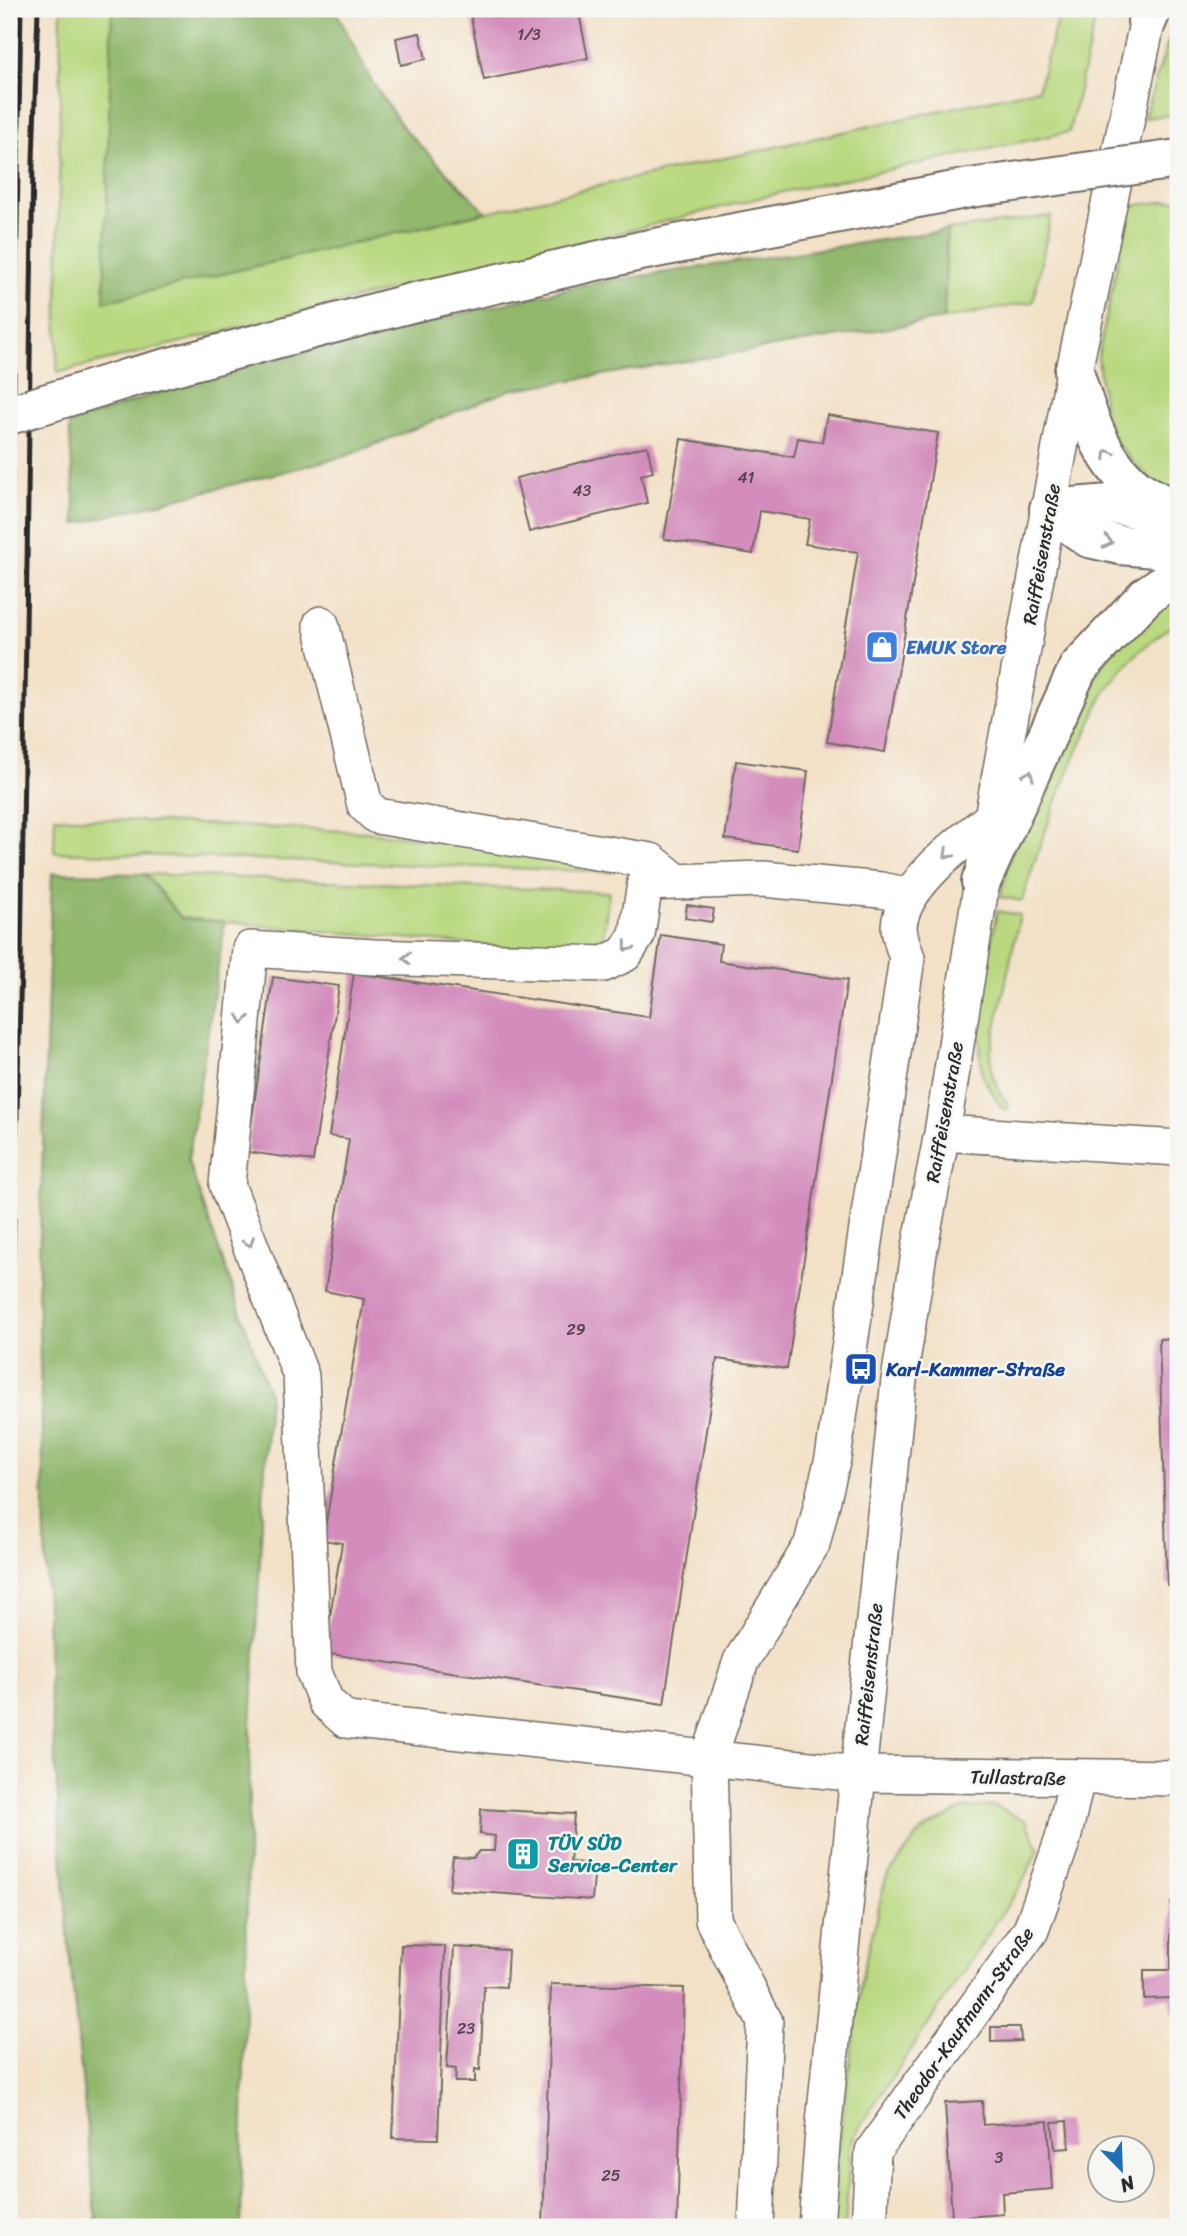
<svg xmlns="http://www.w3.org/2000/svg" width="1187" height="2236" font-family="Sriracha,sans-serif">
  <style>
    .green { fill: #b9d87f; stroke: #728255; stroke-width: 2 }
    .forest { fill: #92b86e; stroke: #5e724c; stroke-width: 2 }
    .building { fill: #d38cbc }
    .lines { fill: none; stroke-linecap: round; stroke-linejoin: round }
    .minor-casing { stroke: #716b62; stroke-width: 38 }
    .major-casing { stroke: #716b62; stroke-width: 42 }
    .minor { stroke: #fff; stroke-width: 35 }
    .major { stroke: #fff; stroke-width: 38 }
    .rail { stroke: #2b2b2b; stroke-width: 5 }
    .major-bridge-casing { stroke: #716b62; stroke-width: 42; stroke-linecap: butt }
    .major-bridge { stroke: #fff; stroke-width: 38 }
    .oneway { stroke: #a0a0a0 }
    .labels { text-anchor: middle; stroke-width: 5; stroke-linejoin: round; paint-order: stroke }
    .number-label { font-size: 16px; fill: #55434f }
    .street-label { font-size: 19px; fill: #2b2b2b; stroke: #f6f6f2 }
    .shop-label { font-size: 19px; font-weight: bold; fill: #366cbe; stroke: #f6f6f2; text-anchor: start }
    .transit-label { font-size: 19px; font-weight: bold; fill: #164399; stroke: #f6f6f2; text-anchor: start }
    .culture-label { font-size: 19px; font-weight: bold; fill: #0d838f; stroke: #f6f6f2; text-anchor: start }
  </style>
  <rect width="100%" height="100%" fill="#f6f6f2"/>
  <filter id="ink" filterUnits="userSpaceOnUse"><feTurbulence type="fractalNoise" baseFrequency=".0143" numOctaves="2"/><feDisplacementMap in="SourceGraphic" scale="14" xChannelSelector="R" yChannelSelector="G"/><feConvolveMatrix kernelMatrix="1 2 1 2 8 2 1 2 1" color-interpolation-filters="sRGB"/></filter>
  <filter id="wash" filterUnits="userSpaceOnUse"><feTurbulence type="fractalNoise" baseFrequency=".00686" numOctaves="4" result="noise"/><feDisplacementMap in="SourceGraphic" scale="28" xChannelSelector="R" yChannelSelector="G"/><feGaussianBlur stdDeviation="1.57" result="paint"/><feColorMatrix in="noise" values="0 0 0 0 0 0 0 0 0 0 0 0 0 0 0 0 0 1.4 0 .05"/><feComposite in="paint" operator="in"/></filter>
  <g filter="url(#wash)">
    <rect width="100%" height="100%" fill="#f3e1c7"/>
    <!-- green -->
    <path class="green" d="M61,9H112L105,301L594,187L1038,89L1060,9H1098L1069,132L783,192L57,373Z
      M1178,10V114L1144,118Z
      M1178,200V494L1153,482L1117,445L1104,412L1098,357L1129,206Z
      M1051,216L1033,302L944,319L947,230Z
      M1178,591V622C1149,640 1124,664 1105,692C1098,704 1093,719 1087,731C1060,786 1040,843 1022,901L1000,897L1016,836L1053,742L1114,647Z
      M55,817L367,832L613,864L612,872L54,852Z
      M145,874L609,892L602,945L579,954L181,918Z
      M997,911L1020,915L991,1051L992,1075L1002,1097L1008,1103L1007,1110L1001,1107L982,1075L978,1012Z
      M995,1806L1026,1821L1039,1849L1021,1885L862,2123L852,2141L850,2152L845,2227H832L838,2145L863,1971L886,1878L921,1831L964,1808Z"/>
    <!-- forest -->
    <path class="forest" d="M112,9H335L372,82L405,130L486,212L104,302Z
      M947,230L944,319L510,390L346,456L76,524L69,424L208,375L582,285Z
      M52,873L145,874L181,918L225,922L188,1161L269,1393L250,1745L241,2227H97L70,1961L49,1680L38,1292Z"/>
    <g id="blocks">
      <!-- building -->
      <path class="building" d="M469,9H578L588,58L484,80Z
        M420,33L426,59L401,65L396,38Z
        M827,415L938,433L885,752L827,742L858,552L805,544L810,519L760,511L753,554L664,539L681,439L794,457L798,438L822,442Z
        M647,446L653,472L641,475L647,503L529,532L516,478Z
        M736,761L808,771L798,849L725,839Z
        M687,905L714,909L712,922L685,918Z
        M661,935L721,944L719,961L847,980L787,1369L717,1359L664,1704L324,1653L342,1543L323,1540L364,1299L325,1291L349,1139L329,1136L354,973L649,1017Z
        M273,977L339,986L313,1161L247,1152Z
        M1178,1338V1585H1167L1159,1339Z
        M481,1809L574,1814L570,1862L595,1864L592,1900L449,1890L453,1857L473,1858L479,1851H494L495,1836L480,1834Z
        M1171,1902H1178V2015H1172L1171,1998L1144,1999V1970H1171Z
        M401,1945L445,1946L438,2139L393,2138Z
        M454,1947L508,1950L506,1987L484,1986L480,2070L475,2069V2082H455L456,2069L447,2068Z
        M551,1984L684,1988L677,2227H543Z
        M991,2027H1020L1021,2041L991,2042Z
        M982,2101L983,2125L1048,2121L1052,2189L1002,2193L1003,2214L952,2218L945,2103Z
        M1067,2121L1069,2148L1055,2149L1052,2122Z"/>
    </g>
  </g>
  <g filter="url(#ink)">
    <use href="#blocks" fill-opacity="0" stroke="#716b62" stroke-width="2"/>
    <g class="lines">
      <defs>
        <path id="minor" d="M321,624L365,805L377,816L651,861L676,881
          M910,896L881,890L763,879L645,883L637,935L625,954L604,964L373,957L250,949L227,1185L301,1376L314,1672L326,1702L346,1720L858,1774L1178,1778
          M942,1133L1178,1148
          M756,2227L765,2022L713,1920L709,1758L741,1661L812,1544L833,1458L907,958C904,948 899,936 899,927C901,886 963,840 992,818
          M816,2227L822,2144L858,1774L899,1380L920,1247L942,1133L992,818L1074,371L1150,9
          M869,2227L873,2151L1031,1930L1063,1839L1077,1778"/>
        <path id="major" d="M1147,21L1152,9
          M1074,371C1086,411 1100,459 1135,487C1148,497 1164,504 1178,512
          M129,378L411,303L640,251L970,188
          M1049,509L1089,538L1120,545L1178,550
          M1049,509L1110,504L1166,513
          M981,882L1078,668L1146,596L1178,574"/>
      </defs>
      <!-- minor casing -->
      <use href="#minor" class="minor-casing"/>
      <!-- major casing -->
      <use href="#major" class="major-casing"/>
      <!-- minor -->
      <use href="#minor" class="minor"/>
      <!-- major -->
      <use href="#major" class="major"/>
      <!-- rail -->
      <path class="rail" d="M9,657L21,9
        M9,1405L21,966L33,161L38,9"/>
      <defs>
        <path id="major-bridge" d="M970,188L1178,159
          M9,415L129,378"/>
      </defs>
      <!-- major-bridge casing -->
      <use href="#major-bridge" class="major-bridge-casing"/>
      <!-- major-bridge -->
      <use href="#major-bridge" class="major-bridge"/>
    </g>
    <!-- one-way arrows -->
    <defs><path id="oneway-chevron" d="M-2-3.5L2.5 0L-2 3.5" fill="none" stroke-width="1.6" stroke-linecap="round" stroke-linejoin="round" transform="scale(1.75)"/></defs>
    <g class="oneway">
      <use href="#oneway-chevron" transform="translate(1108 454) rotate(-122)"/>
      <use href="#oneway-chevron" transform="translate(1108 542) rotate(13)"/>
      <use href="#oneway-chevron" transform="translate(1029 775) rotate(-66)"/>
      <use href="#oneway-chevron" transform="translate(948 854) rotate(136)"/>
      <use href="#oneway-chevron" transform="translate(628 947) rotate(128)"/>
      <use href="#oneway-chevron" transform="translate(407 958) rotate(-178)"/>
      <use href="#oneway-chevron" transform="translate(243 1019) rotate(96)"/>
      <use href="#oneway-chevron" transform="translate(249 1242) rotate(69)"/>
    </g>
  </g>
  <!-- icons -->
  <defs>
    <symbol id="shop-square" viewBox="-11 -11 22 22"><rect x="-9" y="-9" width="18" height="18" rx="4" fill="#3f7fe0" stroke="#f6f6f2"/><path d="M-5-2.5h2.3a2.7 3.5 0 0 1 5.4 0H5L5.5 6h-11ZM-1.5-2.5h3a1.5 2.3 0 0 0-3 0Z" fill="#fff"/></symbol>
    <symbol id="bus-square" viewBox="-11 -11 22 22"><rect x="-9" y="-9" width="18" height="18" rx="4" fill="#1a4fb4" stroke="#f6f6f2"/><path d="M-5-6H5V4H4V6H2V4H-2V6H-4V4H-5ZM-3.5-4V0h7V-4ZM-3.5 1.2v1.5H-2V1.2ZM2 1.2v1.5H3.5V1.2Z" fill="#fff"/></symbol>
    <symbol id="building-square" viewBox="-11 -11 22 22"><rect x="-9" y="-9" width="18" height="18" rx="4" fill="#0f9aa8" stroke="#f6f6f2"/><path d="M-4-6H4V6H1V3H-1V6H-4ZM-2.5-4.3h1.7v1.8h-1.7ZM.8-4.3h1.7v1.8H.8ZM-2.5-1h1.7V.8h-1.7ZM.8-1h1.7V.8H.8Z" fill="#fff"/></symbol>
  </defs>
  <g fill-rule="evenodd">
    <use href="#shop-square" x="863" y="628" width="38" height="38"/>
    <use href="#bus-square" x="842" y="1350" width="38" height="38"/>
    <use href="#building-square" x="504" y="1835" width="38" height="38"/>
  </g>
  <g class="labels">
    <!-- number labels -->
    <g class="number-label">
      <text x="529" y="40">1/3</text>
      <text x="746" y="483">41</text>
      <text x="582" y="496">43</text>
      <text x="576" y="1335">29</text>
      <text x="466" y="2034">23</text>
      <text x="999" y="2163">3</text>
      <text x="611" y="2181">25</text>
    </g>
    <!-- street labels -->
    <g class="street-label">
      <text transform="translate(1041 554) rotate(-80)" y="7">Raiffeisenstraße</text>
      <text transform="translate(944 1112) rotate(-80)" y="7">Raiffeisenstraße</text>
      <text transform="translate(868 1674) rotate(-84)" y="7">Raiffeisenstraße</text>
      <text transform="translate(1018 1777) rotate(1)" y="7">Tullastraße</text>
      <text transform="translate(963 2023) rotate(-55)" y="7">Theodor-Kaufmann-Straße</text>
    </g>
    <!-- shop labels -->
    <g class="shop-label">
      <text x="906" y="654">EMUK Store</text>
    </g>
    <!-- transit labels -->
    <g class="transit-label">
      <text x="886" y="1376">Karl-Kammer-Straße</text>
    </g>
    <!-- culture labels -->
    <g class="culture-label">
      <text x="548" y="1850">TÜV SÜD<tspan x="548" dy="22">Service-Center</tspan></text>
    </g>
  </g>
  <!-- margin -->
  <rect width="1187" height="2236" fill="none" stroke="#f6f6f2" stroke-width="35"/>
  <!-- north arrow -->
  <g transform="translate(1121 2169) rotate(157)"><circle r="33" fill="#f6f6f2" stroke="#a5a5a2" stroke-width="2"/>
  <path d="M0-5L12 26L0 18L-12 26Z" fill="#1f6fb2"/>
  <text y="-10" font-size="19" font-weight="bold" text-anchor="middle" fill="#2b2b2b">N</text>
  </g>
</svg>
